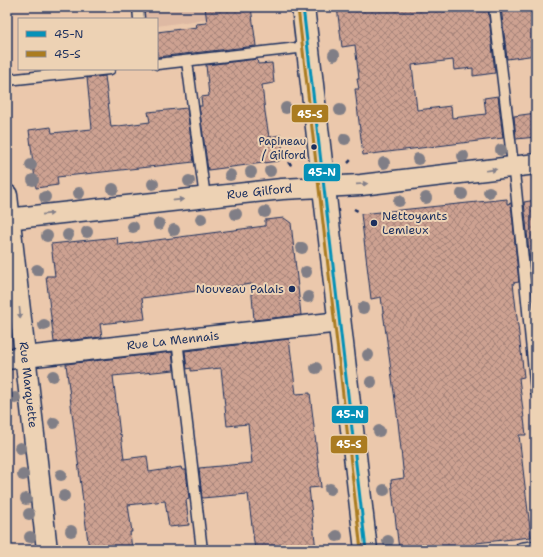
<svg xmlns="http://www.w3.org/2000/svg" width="543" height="557" font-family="'Shantell Sans',sans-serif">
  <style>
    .built { fill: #deb9a3 }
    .building { fill: url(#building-cross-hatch); stroke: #1b2f5e }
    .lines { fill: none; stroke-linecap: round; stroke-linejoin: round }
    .service-casing { stroke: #1b2f5e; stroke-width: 13 }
    .minor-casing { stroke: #1b2f5e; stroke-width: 23 }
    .secondary-casing { stroke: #1b2f5e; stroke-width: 25 }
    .path { stroke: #1b2f5e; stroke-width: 2.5; stroke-dasharray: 4 3; stroke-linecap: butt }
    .service { stroke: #edd2b4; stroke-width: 10 }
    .minor { stroke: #edd2b4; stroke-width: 20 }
    .secondary { stroke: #edd2b4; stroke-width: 22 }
    .bus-1-casing { stroke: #edd2b4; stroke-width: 6 }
    .bus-2-casing { stroke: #edd2b4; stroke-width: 6 }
    .bus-1 { stroke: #0591b8; stroke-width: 3 }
    .bus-2 { stroke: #aa7c21; stroke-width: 3 }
    .tree { fill: #807e86 }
    .oneway { fill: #848089 }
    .bus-dot { fill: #1b2f5e; stroke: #edd2b4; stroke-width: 1.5 }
    .labels { text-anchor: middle; stroke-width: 4; stroke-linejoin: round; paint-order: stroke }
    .bus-label { font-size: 11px; fill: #1b2f5e; stroke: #edd2b4; text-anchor: end }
    .street-label { font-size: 12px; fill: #1b2f5e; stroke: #edd2b4 }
    .poi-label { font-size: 12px; fill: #1b2f5e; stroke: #edd2b4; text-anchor: start }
    .line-badge { stroke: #edd2b4; stroke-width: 1.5 }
    .badge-label { font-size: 11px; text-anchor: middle; font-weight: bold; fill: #fff }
  </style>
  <defs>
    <pattern id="building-cross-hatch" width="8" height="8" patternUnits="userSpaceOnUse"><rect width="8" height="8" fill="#cda191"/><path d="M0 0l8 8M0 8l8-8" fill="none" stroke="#a6847a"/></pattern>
  </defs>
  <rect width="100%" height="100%" fill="#ebc8ac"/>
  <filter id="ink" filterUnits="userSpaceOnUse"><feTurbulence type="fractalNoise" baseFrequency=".025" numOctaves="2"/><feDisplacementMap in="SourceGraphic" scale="8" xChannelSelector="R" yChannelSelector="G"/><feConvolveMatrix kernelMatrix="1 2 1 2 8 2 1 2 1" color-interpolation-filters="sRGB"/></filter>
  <g filter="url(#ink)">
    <!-- built -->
    <path class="built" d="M143,7H277V9L157,26V19H145Z"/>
    <!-- building -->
    <path class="building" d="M205,7H251L256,46L157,57V32L197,27L196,24L207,23Z
      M337,7H488L495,73L473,76V68L454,70L453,60L412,65L417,110L451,106L452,118L486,114L484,98L498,96L503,138L363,155L355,89H359L357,79H359L355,45L342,47Z
      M501,7H536V55L507,59Z
      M257,59L258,64L272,63L274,83L262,85L265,112L269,137L281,135L283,155L279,161L208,170L199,106H202L201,97L209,96L206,65Z
      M105,76L111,127L150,122L148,112L187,108L194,162L57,177L58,185L36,188L29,130L51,127L52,133L92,129L87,78Z
      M536,113V137L516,139L514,116Z
      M507,199V204L511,203L519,282L513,283L524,377L519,378L526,435H519L531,537L476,543L477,550H399L391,480L404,478L398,422L381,297L371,299L361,214Z
      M536,200V281H532L524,202Z
      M284,218L291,223L301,315L254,320L251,284L142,298L145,319L100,324L102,337L54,342L46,276H55L51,244L117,237L118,245L265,226V220Z
      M289,339L296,394L310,393L321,487L309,488L316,550H255L248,494L202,498L199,468L252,463L248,424L227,426L221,368L191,371V368L187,369L185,351Z
      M172,352L174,370L113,376L120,435L121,434L124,459L147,456L149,472L181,467L182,470H186L189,499L186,500L189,525L169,527L165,501L128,505L132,532H130L132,550H89L66,364Z"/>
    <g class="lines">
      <defs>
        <path id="service" d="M138,7L139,19
          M494,7L516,190L536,391
          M187,61L205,198
          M157,64L307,47
          M7,80L110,69
          M177,340L202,550
          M521,550V548L536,546"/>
        <g id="minor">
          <path id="s1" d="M7,195L47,550"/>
          <path id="s2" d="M7,219L282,189L361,185L536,164"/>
          <path id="s3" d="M7,359L340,322"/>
        </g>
        <path id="secondary" d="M303,7L366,550"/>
      </defs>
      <!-- service casing -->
      <use href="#service" class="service-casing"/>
      <!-- minor casing -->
      <use href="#minor" class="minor-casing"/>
      <!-- secondary casing -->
      <use href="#secondary" class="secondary-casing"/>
      <!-- path -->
      <path class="path" d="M288,163L292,165
        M348,163L352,159
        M354,209L358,211"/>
      <!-- service -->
      <use href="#service" class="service"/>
      <!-- minor -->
      <use href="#minor" class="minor"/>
      <!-- secondary -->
      <use href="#secondary" class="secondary"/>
      <defs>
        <path id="bus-1" d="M303,7L366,550"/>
        <path id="bus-2" d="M298,8L361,550"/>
      </defs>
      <!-- bus-1 casing -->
      <use href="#bus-1" class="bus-1-casing"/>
      <!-- bus-2 casing -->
      <use href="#bus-2" class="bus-2-casing"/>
      <!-- bus-1 -->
      <use href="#bus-1" class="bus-1"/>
      <!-- bus-2 -->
      <use href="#bus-2" class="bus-2"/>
    </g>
    <!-- trees -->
    <g class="tree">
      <circle cx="334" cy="55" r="6"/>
      <circle cx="286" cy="108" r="6"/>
      <circle cx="340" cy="110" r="6"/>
      <circle cx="345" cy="139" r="6"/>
      <circle cx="501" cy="150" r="6"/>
      <circle cx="463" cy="156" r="6"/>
      <circle cx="418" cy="159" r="6"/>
      <circle cx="384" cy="163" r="6"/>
      <circle cx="31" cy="165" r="6"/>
      <circle cx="270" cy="171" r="6"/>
      <circle cx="251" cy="172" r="6"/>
      <circle cx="230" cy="175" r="6"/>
      <circle cx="33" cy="180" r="6"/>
      <circle cx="189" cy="181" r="6"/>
      <circle cx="153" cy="184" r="6"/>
      <circle cx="113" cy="189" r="6"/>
      <circle cx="489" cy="192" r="6"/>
      <circle cx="79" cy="193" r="6"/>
      <circle cx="462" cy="194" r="6"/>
      <circle cx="45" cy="197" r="6"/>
      <circle cx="426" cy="198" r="6"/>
      <circle cx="399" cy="201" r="6"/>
      <circle cx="265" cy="212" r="6"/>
      <circle cx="236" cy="214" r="6"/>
      <circle cx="201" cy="219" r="6"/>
      <circle cx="159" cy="224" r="6"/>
      <circle cx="133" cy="227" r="6"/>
      <circle cx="174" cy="230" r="6"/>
      <circle cx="87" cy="232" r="6"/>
      <circle cx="68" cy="235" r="6"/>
      <circle cx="47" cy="236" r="6"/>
      <circle cx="302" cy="248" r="6"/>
      <circle cx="37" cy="270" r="6"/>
      <circle cx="306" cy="272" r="6"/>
      <circle cx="308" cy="297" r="6"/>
      <circle cx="363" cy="308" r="6"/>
      <circle cx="44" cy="325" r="6"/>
      <circle cx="368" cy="355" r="6"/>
      <circle cx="316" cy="368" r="6"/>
      <circle cx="53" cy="376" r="6"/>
      <circle cx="371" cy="382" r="6"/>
      <circle cx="15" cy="398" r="6"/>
      <circle cx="54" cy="423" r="6"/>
      <circle cx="379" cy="431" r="6"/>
      <circle cx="20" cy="448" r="6"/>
      <circle cx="23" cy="475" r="6"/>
      <circle cx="61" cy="475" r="6"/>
      <circle cx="330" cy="489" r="6"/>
      <circle cx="384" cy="490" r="6"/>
      <circle cx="64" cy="496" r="6"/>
      <circle cx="26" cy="499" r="6"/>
      <circle cx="29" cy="514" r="6"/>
      <circle cx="71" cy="531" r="6"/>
      <circle cx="337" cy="536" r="6"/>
      <circle cx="30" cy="537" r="6"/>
      <circle cx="388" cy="541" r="6"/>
    </g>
    <!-- one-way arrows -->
    <defs><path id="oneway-solid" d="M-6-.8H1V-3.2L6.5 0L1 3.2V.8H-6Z"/></defs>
    <g class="oneway">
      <use href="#oneway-solid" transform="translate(491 170) rotate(-7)"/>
      <use href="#oneway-solid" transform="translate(362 184) rotate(-4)"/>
      <use href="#oneway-solid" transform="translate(178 200) rotate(-6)"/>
      <use href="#oneway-solid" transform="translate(48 214) rotate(-6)"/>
      <use href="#oneway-solid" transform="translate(20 313) rotate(84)"/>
    </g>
  </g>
  <!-- markers -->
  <g class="bus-dot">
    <circle cx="314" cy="147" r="3.5"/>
    <circle cx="374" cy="223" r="4"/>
    <circle cx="292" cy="289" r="4"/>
  </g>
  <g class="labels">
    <!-- bus labels -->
    <g class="bus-label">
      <text x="306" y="145">Papineau<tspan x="306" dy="14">/ Gilford</tspan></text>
    </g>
    <!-- street labels -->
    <g class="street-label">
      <text dy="4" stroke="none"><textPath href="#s2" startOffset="254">Rue Gilford</textPath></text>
      <text dy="4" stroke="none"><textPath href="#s3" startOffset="167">Rue La Mennais</textPath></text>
      <text dy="4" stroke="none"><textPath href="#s1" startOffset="191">Rue Marquette</textPath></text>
    </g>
    <!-- poi labels -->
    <g class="poi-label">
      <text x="382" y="220">Nettoyants<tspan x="382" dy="14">Lemieux</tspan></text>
      <text x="284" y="293" text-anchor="end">Nouveau Palais</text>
    </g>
  </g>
  <g class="line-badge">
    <rect x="291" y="104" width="38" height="19" rx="4" fill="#aa7c21"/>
    <rect x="303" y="163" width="38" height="19" rx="4" fill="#0591b8"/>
    <rect x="331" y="405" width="38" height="19" rx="4" fill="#0591b8"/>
    <rect x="330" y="435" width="38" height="19" rx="4" fill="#aa7c21"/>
  </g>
  <g class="badge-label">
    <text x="310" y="118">45-S</text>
    <text x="322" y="176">45-N</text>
    <text x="350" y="418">45-N</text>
    <text x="349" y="448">45-S</text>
  </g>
  <!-- margin -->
  <rect width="543" height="557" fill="none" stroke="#edd2b4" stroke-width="24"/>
  <rect x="12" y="12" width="519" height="533" fill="none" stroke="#1b2f5e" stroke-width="1.5" filter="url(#ink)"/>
  <!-- legend -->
  <rect x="18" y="18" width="140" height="52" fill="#edd2b4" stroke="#999192"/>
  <rect x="26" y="31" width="20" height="6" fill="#0591b8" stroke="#999192"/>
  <text x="54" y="38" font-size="12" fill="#1b2f5e">45-N</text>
  <rect x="26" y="51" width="20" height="6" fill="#aa7c21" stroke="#999192"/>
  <text x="54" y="58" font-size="12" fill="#1b2f5e">45-S</text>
</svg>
